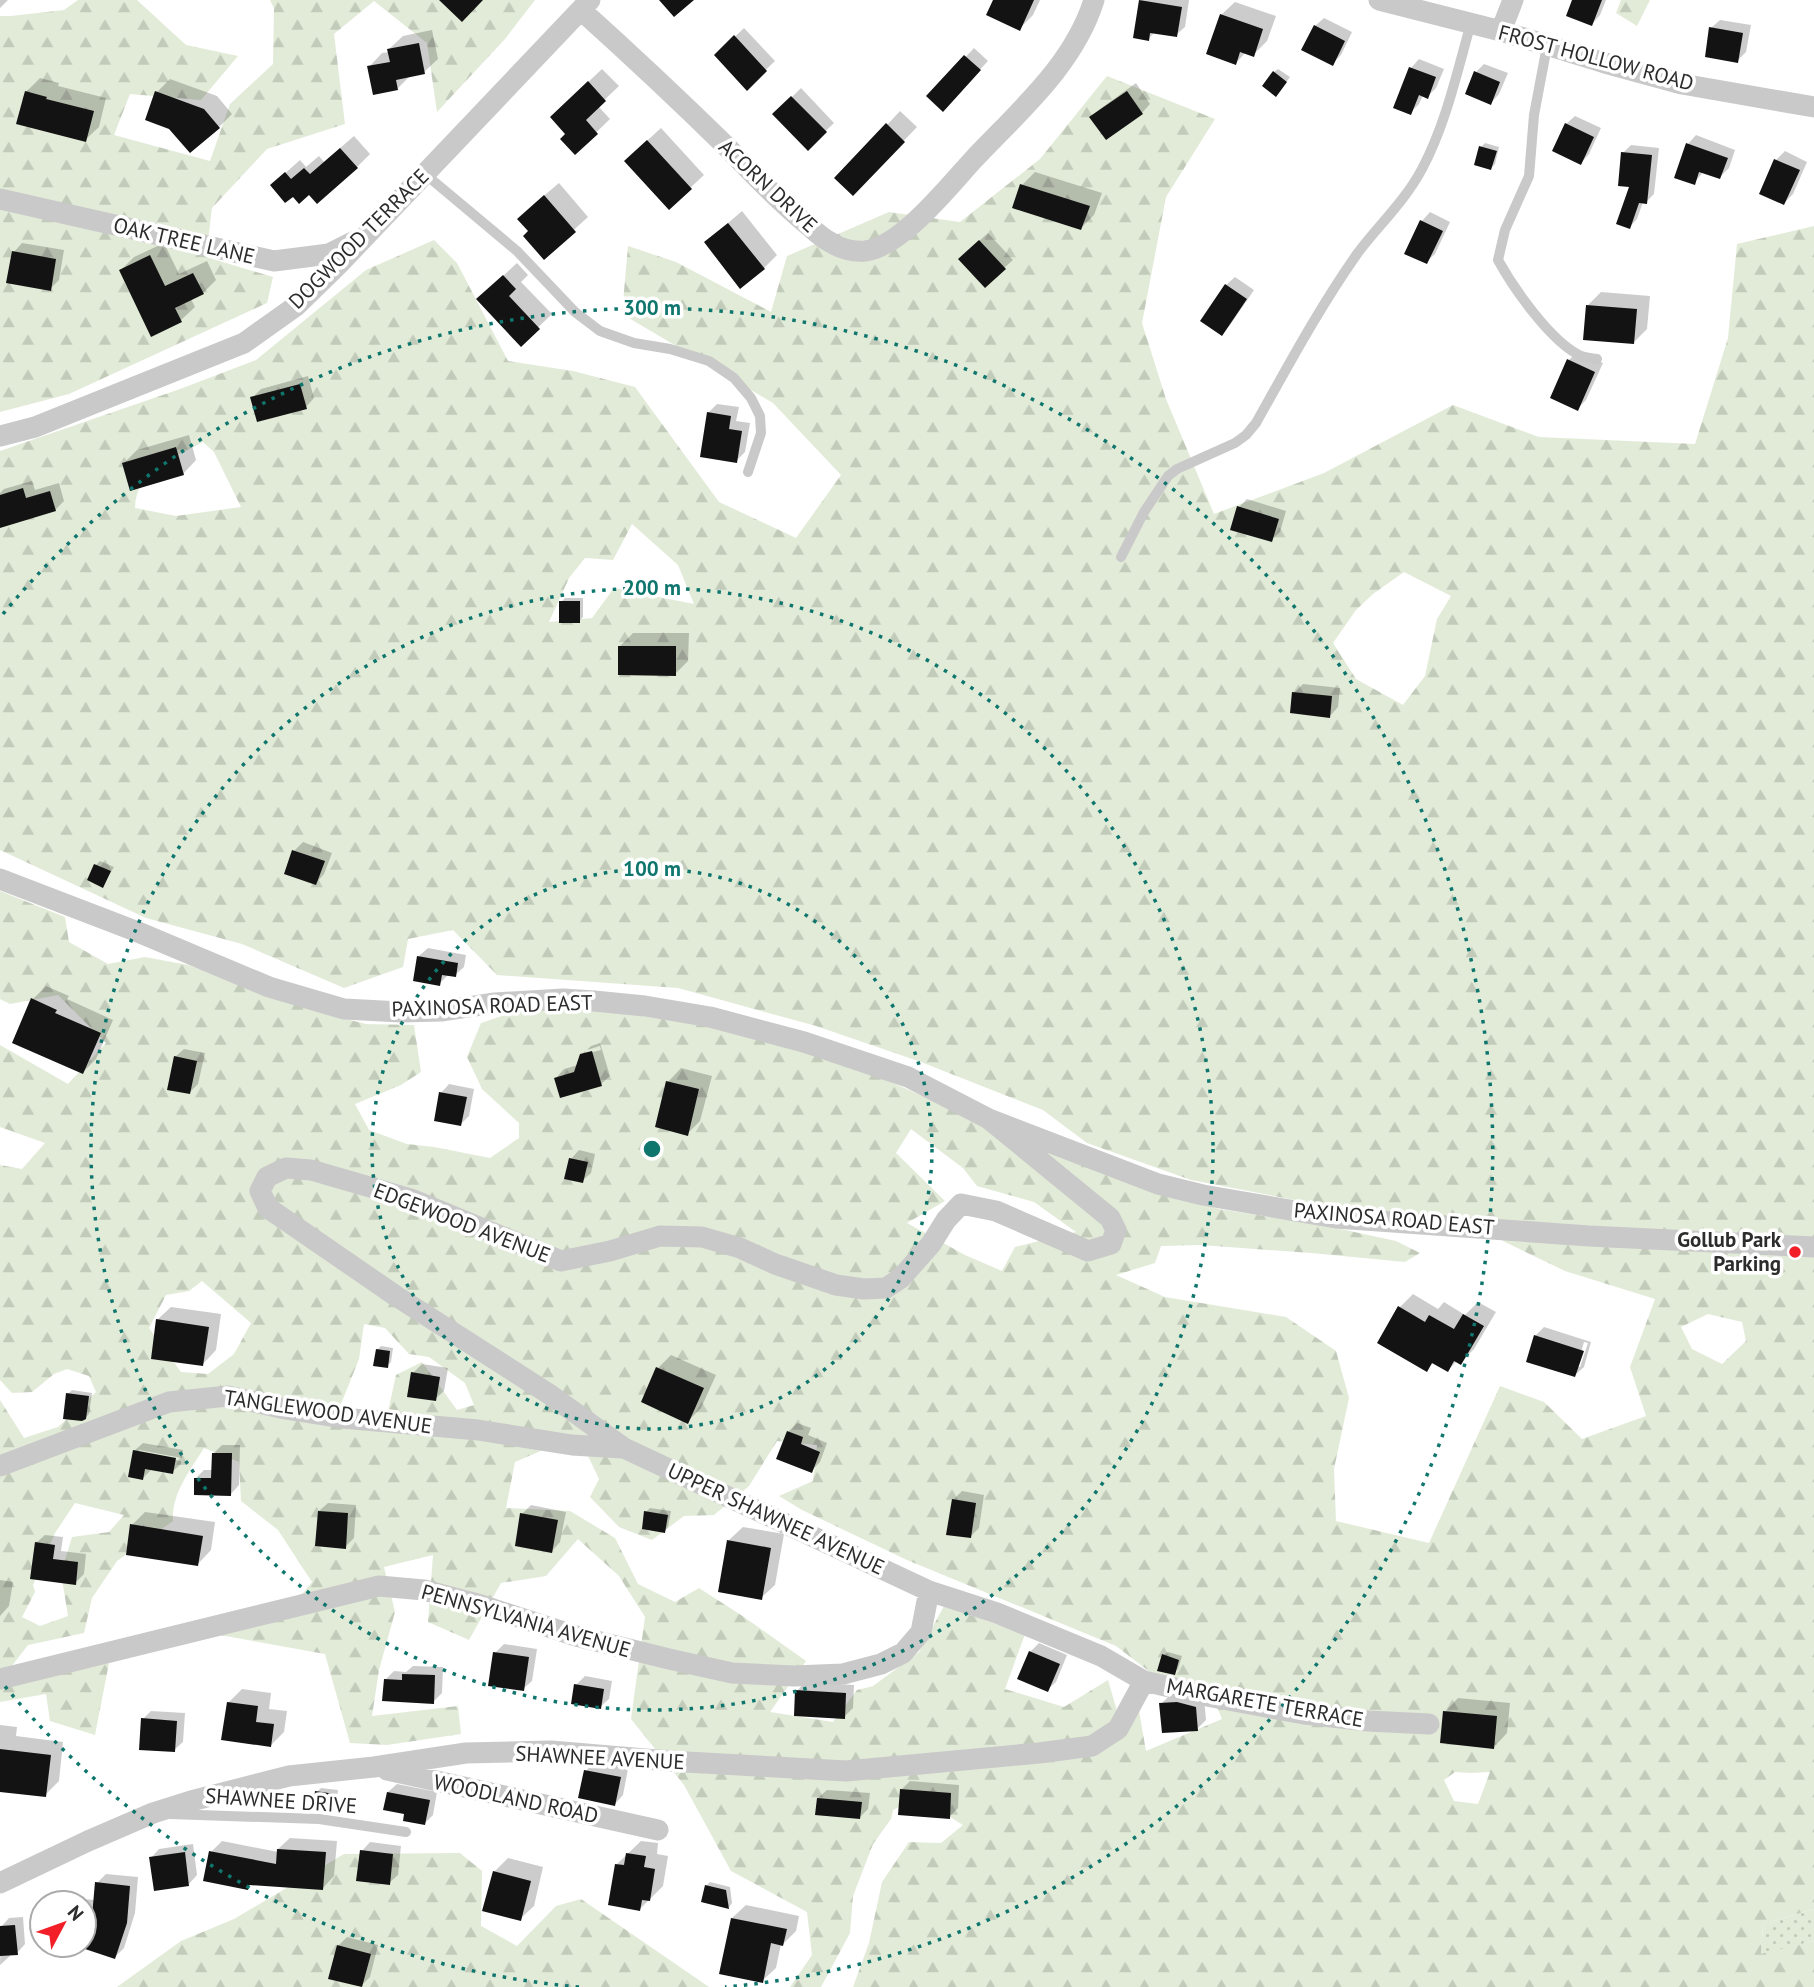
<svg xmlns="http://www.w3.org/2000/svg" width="1814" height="1987" font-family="'PT Sans',sans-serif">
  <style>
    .grass { fill: url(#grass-dots) }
    .forest { fill: url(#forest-firs); fill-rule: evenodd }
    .shadow { fill: #0003; fill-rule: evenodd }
    .building { fill: #131313 }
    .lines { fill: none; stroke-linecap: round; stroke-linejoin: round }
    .service { stroke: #c9c9c9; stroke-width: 10 }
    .minor { stroke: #c9c9c9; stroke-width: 21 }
    .ring { fill: none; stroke: #0f766e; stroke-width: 3.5; stroke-dasharray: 3.5 7 }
    .poi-dot { fill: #f21f28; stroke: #fff; stroke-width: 2.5 }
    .labels { text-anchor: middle; stroke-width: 7; stroke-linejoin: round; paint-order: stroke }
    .street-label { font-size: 21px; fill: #2c2c2c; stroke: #fff }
    .poi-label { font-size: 21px; font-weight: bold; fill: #2c2c2c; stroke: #fff; text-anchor: end }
    .centre { fill: #0f766e; stroke: #fff; stroke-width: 3.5 }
    .ring-label { font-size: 21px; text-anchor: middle; font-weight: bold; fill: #0f766e; stroke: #fff; stroke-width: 7; stroke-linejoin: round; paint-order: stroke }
  </style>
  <defs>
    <pattern id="grass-dots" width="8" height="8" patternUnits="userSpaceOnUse" patternTransform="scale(1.75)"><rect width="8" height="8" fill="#e2ebd8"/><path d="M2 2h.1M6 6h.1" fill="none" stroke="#c2caba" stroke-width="1.8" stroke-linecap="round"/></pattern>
    <pattern id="forest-firs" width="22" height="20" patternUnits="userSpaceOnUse" patternTransform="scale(1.75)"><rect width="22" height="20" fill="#e2ebd8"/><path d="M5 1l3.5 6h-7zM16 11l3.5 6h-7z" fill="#c2caba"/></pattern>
  </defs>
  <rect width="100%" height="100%" fill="#fff"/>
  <!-- grass -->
  <path class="grass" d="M1814,1909V1941L1761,1955L1763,1924Z"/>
  <!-- forest -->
  <path class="forest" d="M78,0H137L186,45L238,56L201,100L130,94L114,135L210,161L230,104L273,64L274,8L270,0H535L505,39L437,112L427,43L374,1L334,34L345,124L267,149L212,208L206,257L273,277L267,303L69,394L0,412V16H11L64,10Z
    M1621,0H1650L1637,26L1616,13Z
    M1107,76L1215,119L1166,197L1142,323L1166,399L1214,514L1324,473L1453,405L1539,437L1695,444L1728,338L1737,244L1814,226V1909L1763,1924L1761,1954L1814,1941V1987H853L869,1943L882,1882L909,1842L941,1843L963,1825L923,1800L910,1801L893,1810L891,1819L873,1844L853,1896L850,1933L821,1987H790L812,1955L807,1912L731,1871L684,1785L631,1719L645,1617L619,1576L578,1539L546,1576L501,1583L469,1640L428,1622L433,1555L384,1567L395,1612L379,1670L372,1716L458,1706L461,1734L387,1745L350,1743L325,1654L220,1635L303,1593L312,1582L278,1530L241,1501L239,1462L204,1448C191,1469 171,1494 173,1521L117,1561L92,1598L84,1633L28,1645L11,1667L109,1663L95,1735L50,1721L46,1694L0,1702V1400L24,1438L58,1427L96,1392L89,1376L67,1369L54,1374L32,1392L12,1393L0,1380V1165L22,1169L45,1143L0,1127V1045L68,1084L106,1043L58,995L10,1004L0,999V891L65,917L69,942L108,964L145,957L188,965L318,1012L366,1024L414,1025L421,1072L401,1085L355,1104L369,1130L407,1144L434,1147L490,1158L519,1138V1123L482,1089L467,1057L481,1023L523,1009L572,1005L701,1025L842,1060L920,1095L1105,1169L1219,1209L1322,1225L1396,1241L1420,1253L1405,1262L1311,1253L1201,1245L1161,1246L1155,1263L1116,1275L1165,1297L1286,1317L1336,1351L1349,1398L1334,1469L1336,1521L1429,1543L1500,1386L1544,1402L1582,1439L1646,1416L1630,1367L1655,1299L1565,1271L1503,1241L1492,1221L1363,1213L1191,1180L1087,1143L1043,1110L921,1062L816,1026L678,988L497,975L453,930L408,939L403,967L344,988L242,944L146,918L0,850V451L180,389L256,360L366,270L434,240L457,263L508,361L573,371L635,387L719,502L796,538L841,475L773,403L622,314L628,246L676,262L771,312L787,256L889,212L960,222L1040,159ZM203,442L214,452L241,507L176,516L135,508C136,469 174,458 203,442ZM632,524L678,565L694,604L614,588L592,618L549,622L569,578L585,558L613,560ZM1404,572L1451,596L1437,619L1425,676L1403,705L1356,679L1333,643L1356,610L1373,594ZM911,1129L963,1168L977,1186L1034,1202L1076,1232L1015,1247L1002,1271L965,1255L907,1223L945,1201L896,1153ZM202,1281L251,1323L234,1354L208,1374L181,1372L149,1328L166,1295L189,1291ZM1708,1314L1742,1322L1746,1341L1722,1364L1692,1349L1681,1327ZM364,1324L385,1328L409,1354L429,1357L465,1383L474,1405L457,1410L422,1362L396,1375L387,1416L364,1423L341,1404L359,1359ZM578,1435L599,1479L590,1497L619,1527L652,1540L684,1516L714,1515L749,1486L777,1441L817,1445L813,1481L779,1496L802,1510L907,1560L1116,1646L1150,1672L1209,1688L1222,1719L1146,1751L1139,1711H1117L1108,1680L1064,1707L1005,1689L1025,1634L944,1606L919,1652L873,1686L857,1690L833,1722L770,1712L806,1661L744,1617L699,1588L675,1602L638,1584L615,1538L570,1511L506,1508L515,1462ZM75,1503L124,1515L109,1532L72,1537L61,1573L68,1616L40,1626L22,1617L35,1592L33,1585L55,1533ZM1455,1772L1470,1773L1490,1772L1478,1804L1454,1801L1444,1780Z
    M460,1853L482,1871L481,1926L517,1946L556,1906L581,1899L709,1987H117L181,1941L234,1919L344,1854Z"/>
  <!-- shadow -->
  <path class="shadow" d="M0,0H8L0,8Z
    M995,0H1040L1033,15L1019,29Z
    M1141,0H1189L1185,27L1176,35L1155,32L1148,39L1135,37Z
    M1574,0H1606L1600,15L1592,24Z
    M1235,2L1276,16L1267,41L1253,55L1246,52L1236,63L1221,15Z
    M1324,18L1352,32L1341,55L1332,64L1315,26Z
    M1720,20L1751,25L1746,52L1737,61L1711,28Z
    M744,28L775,61L747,88L716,55Z
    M432,30L438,59L424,72L411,75L397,89L369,67L382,53L390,52L389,49L403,36Z
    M974,48L988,61L951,101L929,96Z
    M1419,59L1444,69L1436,88L1427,97L1423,95L1419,104L1410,113L1411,68Z
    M1484,64L1508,73L1499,94L1491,103L1476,72Z
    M602,69L619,86L598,106L610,119L575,153L567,134L565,104Z
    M1278,69L1290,77L1280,91L1274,72Z
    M40,78L59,83L58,86L106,98L99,127L85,140L26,92Z
    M170,79L217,96L232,114L219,127L157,92Z
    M1136,83L1150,104L1142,113L1092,117L1100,109Z
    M801,88L834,123L808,148L775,114Z
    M900,111L917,127L853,194L887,125Z
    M1575,116L1601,128L1589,154L1581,163L1566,124Z
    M661,128L704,175L690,188L639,148Z
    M1696,135L1735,150L1729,168L1720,177L1704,171L1694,183L1688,144Z
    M354,136L370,154L357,167L309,193L293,194L272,185L300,160L306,167L319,156L324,162Z
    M1485,143L1499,147L1495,164L1491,168L1481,147Z
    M1631,145L1659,148L1654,194L1646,202H1643L1637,219L1630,227L1631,186L1623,153Z
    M1785,151L1807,162L1793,194L1784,203L1776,160Z
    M1035,172L1102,193L1094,215L1081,228L1022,185Z
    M559,183L588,217L544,257L530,231L533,205Z
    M742,211L777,255L764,268L706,242Z
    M1430,212L1450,222L1435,254L1426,262L1422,221Z
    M988,233L1013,260L1004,268L969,250Z
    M22,243L64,250L59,280L50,289L14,252Z
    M164,243L179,274L207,261L216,280L203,293L191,299L195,307L181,320L152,334L121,270L134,257Z
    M517,263L528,275L521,282L552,314L521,344L492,286Z
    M1235,277L1254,290L1230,325L1222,334L1226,285Z
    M1601,292L1650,296L1647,329L1634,342L1588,305Z
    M1577,352L1603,363L1586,400L1577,409L1569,360Z
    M308,376L314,398L306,407L252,398L261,389Z
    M717,404L739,407L736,421L750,423L745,452L736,461L708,413Z
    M189,435L196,460L183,474L124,463L137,450Z
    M32,481L35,490L59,483L64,501L55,510L0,515V493L4,489Z
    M1247,499L1286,511L1280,532L1271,540L1239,507Z
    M565,598H583V617L579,621L561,602Z
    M633,633H689L688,661L675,674L619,647Z
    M1303,684L1340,688L1338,707L1330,716L1294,693Z
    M303,842L332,853L324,874L316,883L294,851Z
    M100,861L114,867L103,886L89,879L96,865Z
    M428,948L466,955L464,967L455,975L449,974L439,984L419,956Z
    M46,986L69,996L67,999L113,1020L96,1059L83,1072L33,999Z
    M600,1043L610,1076L601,1084L556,1078L564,1069L578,1065L582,1055L585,1051V1054L601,1050L600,1046L587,1050L591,1046Z
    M184,1049L205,1053L198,1084L190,1092L175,1057Z
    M681,1068L712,1076L700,1121L687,1134L668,1082Z
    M449,1084L474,1089L469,1116L461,1124L441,1093Z
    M579,1150L595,1154L591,1173L582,1181L571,1159Z
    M1413,1294L1438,1309L1444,1302L1465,1315L1478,1302L1496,1312L1474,1349L1460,1363L1457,1361L1448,1370L1434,1362L1426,1370L1400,1307Z
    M171,1307L221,1314L216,1350L203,1364L157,1320Z
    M1544,1327L1591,1342L1584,1367L1575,1375L1535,1336ZM1584,1342L1588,1343L1580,1367H1577Z
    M381,1346L393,1348L391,1362L387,1366L377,1350Z
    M671,1355L716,1375L701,1408L688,1421L658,1368Z
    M422,1364L448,1368L444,1391L435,1399L413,1373Z
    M72,1390L92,1393L89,1414L85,1418L68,1394Z
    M797,1423L811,1428L808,1435L827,1443L820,1462L811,1471L788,1432Z
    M143,1443L183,1450L182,1458L139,1450V1453L181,1461V1464L172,1472L152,1469L143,1478L134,1451Z
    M222,1445H240L239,1485L231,1494L196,1478L204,1470H213V1454Z
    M962,1491L984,1495L979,1528L970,1537L953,1500Z
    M328,1503L356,1505L354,1538L345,1547L319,1511Z
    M531,1505L566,1512L560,1542L552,1551L522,1514Z
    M650,1508L671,1511L668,1527L665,1531L646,1512Z
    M145,1512L215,1522L211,1550L198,1564L132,1525Z
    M743,1527L784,1534L775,1585L761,1598L729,1540Z
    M45,1535L63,1537L61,1551L86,1554L84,1574L75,1583L36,1543Z
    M0,1580L13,1582L9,1606L0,1616Z
    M1039,1643L1067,1655L1056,1682L1047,1690L1030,1652Z
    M504,1644L537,1649L532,1681L523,1689L495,1653Z
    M1168,1652L1182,1656L1178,1669L1174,1673L1164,1655Z
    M413,1666L443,1667L442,1693L433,1702L385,1680L394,1671L406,1672Z
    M585,1676L612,1681L609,1699L600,1707L576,1685Z
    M805,1682L854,1685L853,1708L844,1717L797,1691Z
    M242,1689L271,1693L269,1709L287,1711L284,1732L270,1746L228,1703Z
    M1170,1695L1204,1698L1206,1720L1197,1729L1161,1704Z
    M1458,1698L1510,1703L1507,1733L1494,1747L1445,1712Z
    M151,1711L185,1713L183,1742L174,1750L143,1719Z
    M0,1725L17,1727L16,1736L63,1742L59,1781L45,1795L0,1790Z
    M594,1762L628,1769L623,1795L615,1804L586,1771Z
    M910,1781L959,1785L958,1808L949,1817L901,1790Z
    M397,1784L437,1792L433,1815L424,1824L406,1813L388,1792Z
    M321,1788L338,1790L336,1807L332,1811L317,1792Z
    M827,1790L870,1793L868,1809L860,1817L818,1798Z
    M290,1838L337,1841L334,1876L323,1888L252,1883L247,1888L211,1852L222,1841L278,1852V1849Z
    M641,1841L658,1843L657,1854L668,1856L663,1886L640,1909L617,1864Z
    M370,1842L401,1846L398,1875L389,1883L362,1851Z
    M193,1844L197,1875L189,1884L151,1858L159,1849Z
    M508,1858L543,1867L534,1906L520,1919L494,1872Z
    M106,1874L138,1877L135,1913L124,1948L115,1957L92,1933L84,1932V1903H46L52,1897L96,1900L97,1883Z
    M710,1882L730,1887L732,1903L729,1907L703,1901L706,1886Z
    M746,1905L799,1916L796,1931L783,1944H781L776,1968L762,1981L732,1918Z
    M23,1917L25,1944L17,1953L10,1954V1956L0,1965L1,1927L9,1918Z
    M347,1937L378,1945L370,1977L361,1986L338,1946Z"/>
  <!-- building -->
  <path class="building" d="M439,0H483L462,22Z
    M659,0H694L674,17Z
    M993,0H1034L1020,31L986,15Z
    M1139,0L1182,7L1177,37L1150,33L1149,41L1133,38Z
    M1572,0H1602L1592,26L1566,16Z
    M1220,14L1263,29L1254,57L1240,52L1236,65L1206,54Z
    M1314,25L1345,41L1333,66L1301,50Z
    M1709,27L1743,33L1738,63L1705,57Z
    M734,35L767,71L747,91L714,55Z
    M419,43L425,74L396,80L398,90L373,95L367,66L390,62L387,49Z
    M964,55L981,70L943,112L926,96Z
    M1409,67L1436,77L1428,99L1419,95L1411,115L1393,108Z
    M1273,71L1287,82L1276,97L1262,86Z
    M1474,71L1500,82L1491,105L1465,94Z
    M588,81L606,101L586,120L598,134L575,155L560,139L565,134L550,117Z
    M25,91L47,97L46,99L94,111L86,142L16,124Z
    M155,91L204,109L220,128L190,153L169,129L145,120Z
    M1127,91L1143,114L1106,140L1089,117Z
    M791,96L827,132L808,151L772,114Z
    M886,123L905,142L853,196L834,178Z
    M1565,123L1594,137L1581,165L1552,151Z
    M647,140L692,189L669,210L624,161Z
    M1686,143L1728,158L1720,179L1699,172L1695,185L1674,178Z
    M1479,146L1497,151L1491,170L1474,165Z
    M340,148L358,168L317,204L309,195L299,204L293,197L285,203L270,185L285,172L291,179L304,168L310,174Z
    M1621,152L1652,155L1647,204L1639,203L1630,229L1616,224L1629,187L1618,186Z
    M1774,159L1800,170L1784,205L1759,194Z
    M1020,184L1090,206L1081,230L1012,208Z
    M544,195L576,232L544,260L523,236L528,231L517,219Z
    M1420,220L1443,231L1427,264L1404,254Z
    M728,223L765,269L740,289L704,242Z
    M979,240L1006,269L985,288L958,259Z
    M12,251L56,259L51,291L6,283Z
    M150,255L165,286L193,273L204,294L175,308L182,322L151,337L119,270Z
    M503,275L516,289L509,296L540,329L521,347L476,299Z
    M1225,284L1247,299L1222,336L1200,321Z
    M1586,305L1637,309L1634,344L1583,340Z
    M1567,359L1595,372L1578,411L1550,398Z
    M300,384L307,409L257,422L250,397Z
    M707,412L731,416L729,429L742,431L737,463L700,457Z
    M176,447L184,475L130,491L122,463Z
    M23,488L26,498L50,491L56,511L0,528V495Z
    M1237,506L1279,519L1272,542L1230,530Z
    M559,601H580V623H559Z
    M618,646H676V676L618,675Z
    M1292,692L1332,696L1330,718L1290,713Z
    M292,850L325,861L316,885L284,874Z
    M94,864L111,871L103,888L87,880Z
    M417,956L458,963L456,977L442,975L440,986L413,981Z
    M31,998L57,1010L55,1013L101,1033L83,1074L12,1043Z
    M592,1051L602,1086L560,1098L554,1078L574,1072L580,1054Z
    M174,1056L197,1061L190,1094L167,1090Z
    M666,1081L699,1089L688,1136L655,1127Z
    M439,1092L467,1097L461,1126L434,1121Z
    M569,1158L588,1162L583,1183L564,1179Z
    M1398,1306L1425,1322L1429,1315L1454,1329L1463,1314L1484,1326L1461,1365L1454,1361L1448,1372L1432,1363L1427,1372L1377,1343Z
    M156,1319L209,1327L203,1366L151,1359Z
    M1534,1335L1584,1351L1575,1377L1526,1362Z
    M376,1349L390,1351L388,1368L373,1366Z
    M656,1367L704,1388L688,1424L641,1402Z
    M411,1372L440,1377L436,1401L407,1397Z
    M66,1393L89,1396L86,1419L82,1421L63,1419Z
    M787,1431L803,1437L801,1444L820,1452L812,1473L776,1459Z
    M133,1450L176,1458L173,1474L145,1469L143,1480L128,1477Z
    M212,1453H232L231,1496L194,1495V1478H211Z
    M952,1499L976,1503L971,1538L946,1535Z
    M318,1511L348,1513L346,1549L315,1546Z
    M644,1511L668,1515L665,1533L642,1529Z
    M520,1513L558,1520L552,1553L515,1546Z
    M130,1524L203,1536L198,1566L126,1555Z
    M727,1540L771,1548L762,1600L718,1592Z
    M35,1542L55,1545L53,1559L78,1562L76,1585L30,1579Z
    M1029,1651L1060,1664L1048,1692L1017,1679Z
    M493,1652L529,1657L524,1691L488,1686Z
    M1162,1654L1179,1660L1175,1675L1157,1671Z
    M402,1674L435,1675L434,1704L382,1701L384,1679L402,1680Z
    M574,1684L604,1689L601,1709L571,1704Z
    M795,1690L846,1693L845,1719L794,1716Z
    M227,1702L258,1706L256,1722L274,1724L271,1747L221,1740Z
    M1177,1702L1196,1707L1198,1731L1162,1733L1159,1703Z
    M1443,1711L1497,1716L1494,1749L1440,1743Z
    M141,1718L177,1721L175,1752L139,1750Z
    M0,1749L51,1755L46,1797L0,1792Z
    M584,1770L621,1777L615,1806L578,1798Z
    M900,1789L951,1793L950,1819L898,1815Z
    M315,1791L335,1794L332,1813L313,1810Z
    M387,1792L430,1800L425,1825L403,1821L404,1814L383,1810Z
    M817,1798L862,1802L860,1819L815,1815Z
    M277,1849L326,1852L323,1890L249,1885L248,1890L203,1881L209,1851L276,1864Z
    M360,1850L393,1854L390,1885L356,1881Z
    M185,1852L189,1886L154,1891L149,1857Z
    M626,1853L646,1856L644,1867L655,1869L650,1901L642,1900L640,1911L608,1905L615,1864L624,1865Z
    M493,1871L531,1881L521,1921L482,1911Z
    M95,1882L130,1886L127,1923L115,1959L85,1949L91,1928Z
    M705,1885L726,1890L729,1909L701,1902Z
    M731,1918L787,1929L783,1946L771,1943L763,1983L719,1974Z
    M15,1925L18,1955L0,1956V1926Z
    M337,1945L371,1954L362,1987L328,1979Z"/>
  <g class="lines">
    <!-- service -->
    <path class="service" d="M1547,46L1534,115L1529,176L1505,230L1498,260C1514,289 1551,342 1581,356C1586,358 1592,358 1597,359
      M425,174L517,251L575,312L600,331L634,343L670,349L709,361L734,378L751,398L760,416L761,433L748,472
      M1121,557L1144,512L1168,476L1177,469L1235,443L1246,435L1256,423C1288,366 1319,308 1357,254C1378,226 1405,201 1422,169C1446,124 1457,72 1471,23
      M170,1814L319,1819L406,1832"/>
    <!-- minor -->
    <path class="minor" d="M1379,0L1501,31L1605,63L1682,84L1814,107
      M581,10C631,55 680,101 728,148C754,175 780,202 809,226C815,231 822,238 830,242C841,249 852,252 865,251C901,247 949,186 973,160C1018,112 1074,65 1094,0
      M1501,31L1513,0
      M0,199L274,261L329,254L355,241
      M0,436L35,427L244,343L296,306L339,264L590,0
      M0,879L138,932L269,987L344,1009L401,1012L441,1011L495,1003L563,999L594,1001L645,1006L710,1017L804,1042L908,1077L989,1119L1158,1184L1203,1195L1336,1218L1589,1236L1814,1247
      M989,1119L1110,1218L1116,1230L1111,1244L1088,1251L996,1211L961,1204L946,1220L931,1244L901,1278L886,1288L864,1289L836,1285L775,1264L740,1248L702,1237L660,1236L610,1251L561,1261L411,1199L311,1170L286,1168L267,1177L260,1191L268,1208L396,1296L549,1394L624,1448L929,1591L997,1613L1101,1656L1144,1681L1212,1697L1304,1714L1368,1721L1429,1724
      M0,1466L169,1402L228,1396L285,1409L342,1418L478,1430L572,1445L622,1448
      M0,1679L379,1586L424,1590L481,1605L576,1636L669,1659L732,1673L794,1676L843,1674L881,1664L903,1653L921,1632L929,1591
      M387,1770L658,1830
      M0,1883L88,1841L153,1813L191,1801L289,1776L374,1767L466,1753L551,1751L669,1761L846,1771L1039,1753L1092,1746L1118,1729L1144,1681"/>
  </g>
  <!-- distance rings -->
  <g class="ring">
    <circle cx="652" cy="1149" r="280"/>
    <circle cx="652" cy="1149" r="561"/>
    <path d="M579 1987A841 841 0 0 1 3 1684M3 614A841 841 0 1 1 725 1987"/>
  </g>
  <!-- markers -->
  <circle class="poi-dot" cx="1795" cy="1252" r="7"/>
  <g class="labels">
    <!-- street labels -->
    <g class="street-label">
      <text transform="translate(1596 58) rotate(15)" y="7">FROST HOLLOW ROAD</text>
      <text transform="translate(768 186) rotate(43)" y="7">ACORN DRIVE</text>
      <text transform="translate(359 239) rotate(-45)" y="7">DOGWOOD TERRACE</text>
      <text transform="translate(184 241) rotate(13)" y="7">OAK TREE LANE</text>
      <text transform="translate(492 1006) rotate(-2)" y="7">PAXINOSA ROAD EAST</text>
      <text transform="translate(1394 1219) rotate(5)" y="7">PAXINOSA ROAD EAST</text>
      <text transform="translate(462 1223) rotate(21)" y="7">EDGEWOOD AVENUE</text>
      <text transform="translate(328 1412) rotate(8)" y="7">TANGLEWOOD AVENUE</text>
      <text transform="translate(776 1519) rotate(25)" y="7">UPPER SHAWNEE AVENUE</text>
      <text transform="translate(526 1621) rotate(16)" y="7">PENNSYLVANIA AVENUE</text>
      <text transform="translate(1265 1703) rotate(10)" y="7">MARGARETE TERRACE</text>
      <text transform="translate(600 1758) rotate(3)" y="7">SHAWNEE AVENUE</text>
      <text transform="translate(516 1799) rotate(12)" y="7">WOODLAND ROAD</text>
      <text transform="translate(281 1801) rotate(4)" y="7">SHAWNEE DRIVE</text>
    </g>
    <!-- poi labels -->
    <g class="poi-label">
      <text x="1781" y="1247">Gollub Park<tspan x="1781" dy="24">Parking</tspan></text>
    </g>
  </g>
  <circle cx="652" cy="1149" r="10" class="centre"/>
  <g class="ring-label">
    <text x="652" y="315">300 m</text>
    <text x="652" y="595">200 m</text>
    <text x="652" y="876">100 m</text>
  </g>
  <!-- north arrow -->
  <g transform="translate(63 1924) rotate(49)"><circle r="33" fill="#ffffff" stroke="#ababab" stroke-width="2"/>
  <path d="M0-5L12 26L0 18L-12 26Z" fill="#f21f28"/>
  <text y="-10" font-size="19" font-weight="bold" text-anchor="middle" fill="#2c2c2c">N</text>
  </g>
</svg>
